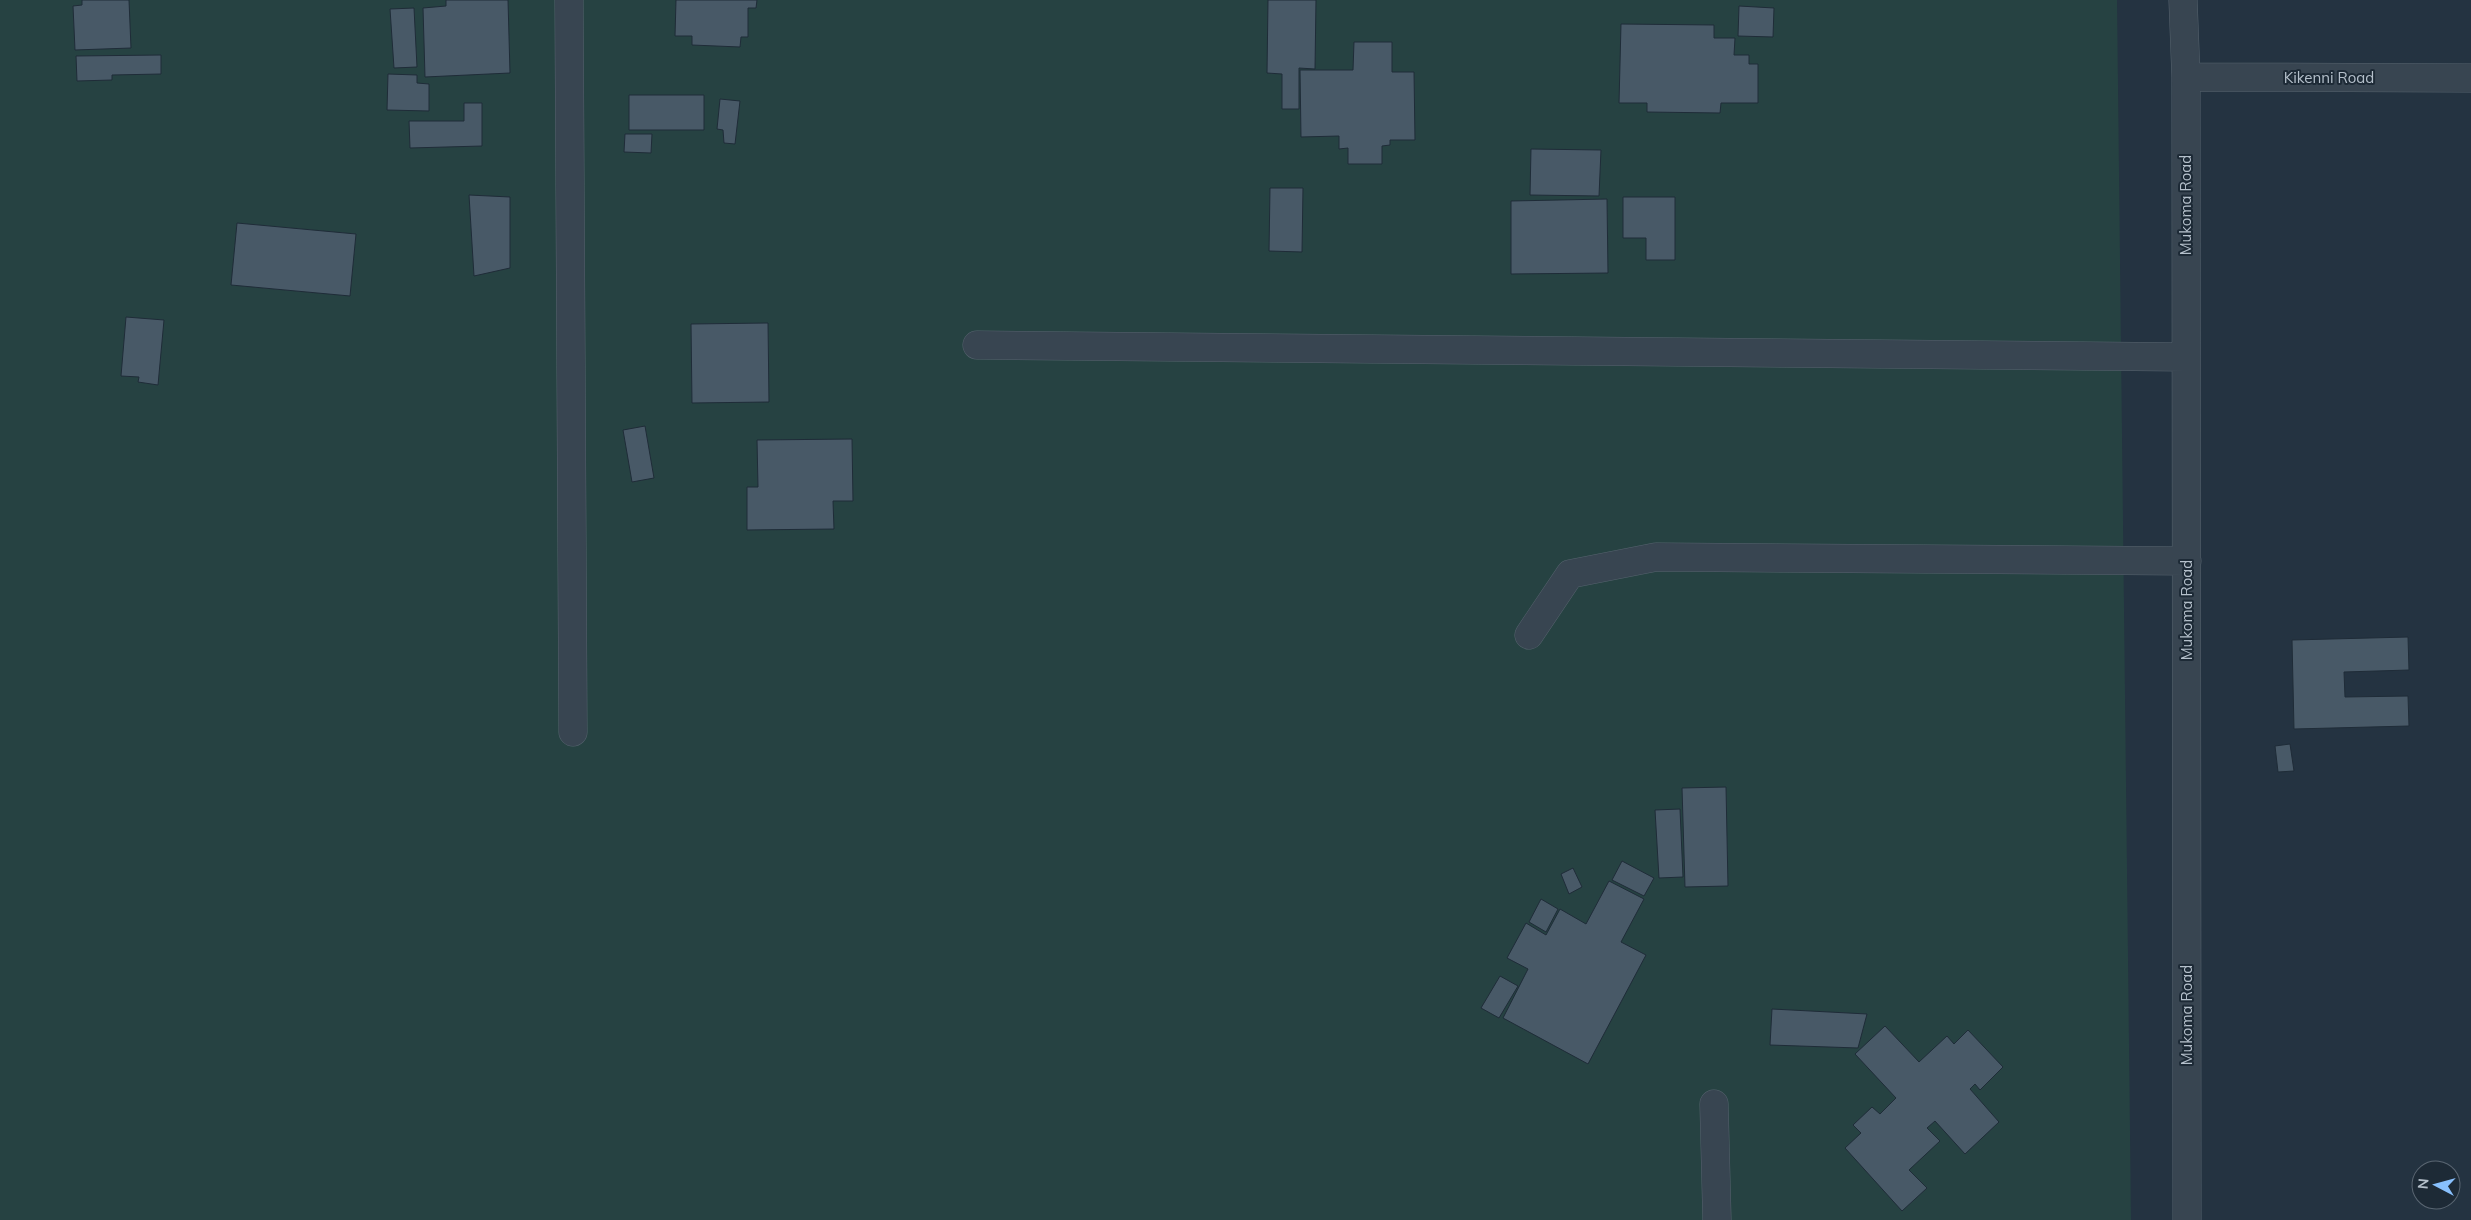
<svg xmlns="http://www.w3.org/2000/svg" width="2471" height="1220" font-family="Mulish,sans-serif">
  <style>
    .green { fill: #264242 }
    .building { fill: #485967; stroke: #1f2c38 }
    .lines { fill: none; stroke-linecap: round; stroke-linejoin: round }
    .street-casing { stroke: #56636e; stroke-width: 29 }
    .street { stroke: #384551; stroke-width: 28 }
    .labels { text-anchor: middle; stroke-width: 4; stroke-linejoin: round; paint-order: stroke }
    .street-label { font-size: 15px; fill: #b5c0cb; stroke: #1d2a36 }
  </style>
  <rect width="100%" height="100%" fill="#243341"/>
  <!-- green -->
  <path class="green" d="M0,0H2117L2131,1220H0Z"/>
  <!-- building -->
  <path class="building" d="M82,0H129L131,48L75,50L73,6L82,5Z
    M446,0H508L510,73L425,77L423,8L446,6Z
    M676,0H757L756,8H748V37H741L740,47L692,45V36H675Z
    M1268,0H1316L1315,69L1299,68V109H1282V74L1267,73Z
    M1739,6L1774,8L1773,37L1738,36Z
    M414,8L417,67L394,68L390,9Z
    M1621,24L1714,25V38H1735L1734,55H1749V64H1758V103H1721L1720,113L1647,112V103H1619Z
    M1354,42H1392V72H1414L1415,140H1390V145L1382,146V164H1348V148L1339,149V136L1301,137L1300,70H1353Z
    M161,55V74L112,75V80L77,81L76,56Z
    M388,74L417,75V83L429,84V111L387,110Z
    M629,95H704V130H629Z
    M720,99L740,101L735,144L724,143L723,130L717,129Z
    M464,103H482V146L410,148L409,121H464Z
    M625,134H652L651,153L624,152Z
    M1531,149L1601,150L1599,196L1530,195Z
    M1270,188H1303L1302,252L1269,251Z
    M469,195L510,197V268L474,276Z
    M1623,197H1675V260H1646V238H1623Z
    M1607,199L1608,273L1511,274V201Z
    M237,223L356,234L350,296L231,285Z
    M126,317L164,320L158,385L138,382L139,377L121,376Z
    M768,323L769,402L692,403L691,324Z
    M645,426L654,478L632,482L623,430Z
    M852,439L853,501H833L834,529L747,530V487H758L757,440Z
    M2408,637L2409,670L2344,672L2345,697L2408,696L2409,726L2294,729L2292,640Z
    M2290,744L2294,771L2278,772L2275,746Z
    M1726,787L1728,886L1685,887L1682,788Z
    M1680,809L1683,877L1659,878L1655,810Z
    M1622,861L1654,878L1644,896L1612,880Z
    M1573,868L1582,887L1569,894L1561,874Z
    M1609,881L1644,899L1621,942L1646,955L1588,1064L1503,1018L1528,969L1507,958L1526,923L1546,935L1560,909L1586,924Z
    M1541,899L1558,909L1546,932L1529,922Z
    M1500,976L1518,986L1499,1018L1481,1008Z
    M1772,1009L1867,1014L1858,1048L1770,1045Z
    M1885,1026L1919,1062L1947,1036L1954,1044L1968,1030L2003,1067L1980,1090L1975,1084L1970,1089L1999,1122L1965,1154L1935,1121L1927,1128L1940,1141L1909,1170L1927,1188L1902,1211L1845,1148L1861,1133L1853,1125L1872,1107L1880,1114L1896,1098L1855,1054Z"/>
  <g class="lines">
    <defs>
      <path id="street" d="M569,0L573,732
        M2183,0L2186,77L2187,1220
        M2186,77L2471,78
        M977,345L2186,357
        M1529,635L1570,574L1656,557L2187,561
        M1714,1104L1717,1220"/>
    </defs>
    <!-- street casing -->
    <use href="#street" class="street-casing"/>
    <!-- street -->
    <use href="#street" class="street"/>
  </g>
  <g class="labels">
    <!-- street labels -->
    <g class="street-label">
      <text x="2329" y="83">Kikenni Road</text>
      <text transform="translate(2186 205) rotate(-90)" y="5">Mukoma Road</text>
      <text transform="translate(2187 610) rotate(-90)" y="5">Mukoma Road</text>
      <text transform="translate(2187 1015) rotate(-90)" y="5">Mukoma Road</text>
    </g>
  </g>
  <!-- north arrow -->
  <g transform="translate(2436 1185) rotate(276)"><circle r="24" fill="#1d2a36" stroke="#5a6672"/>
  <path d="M0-4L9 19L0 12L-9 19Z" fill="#88c0fd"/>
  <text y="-8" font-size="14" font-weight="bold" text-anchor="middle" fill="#b5c0cb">N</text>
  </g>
</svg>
